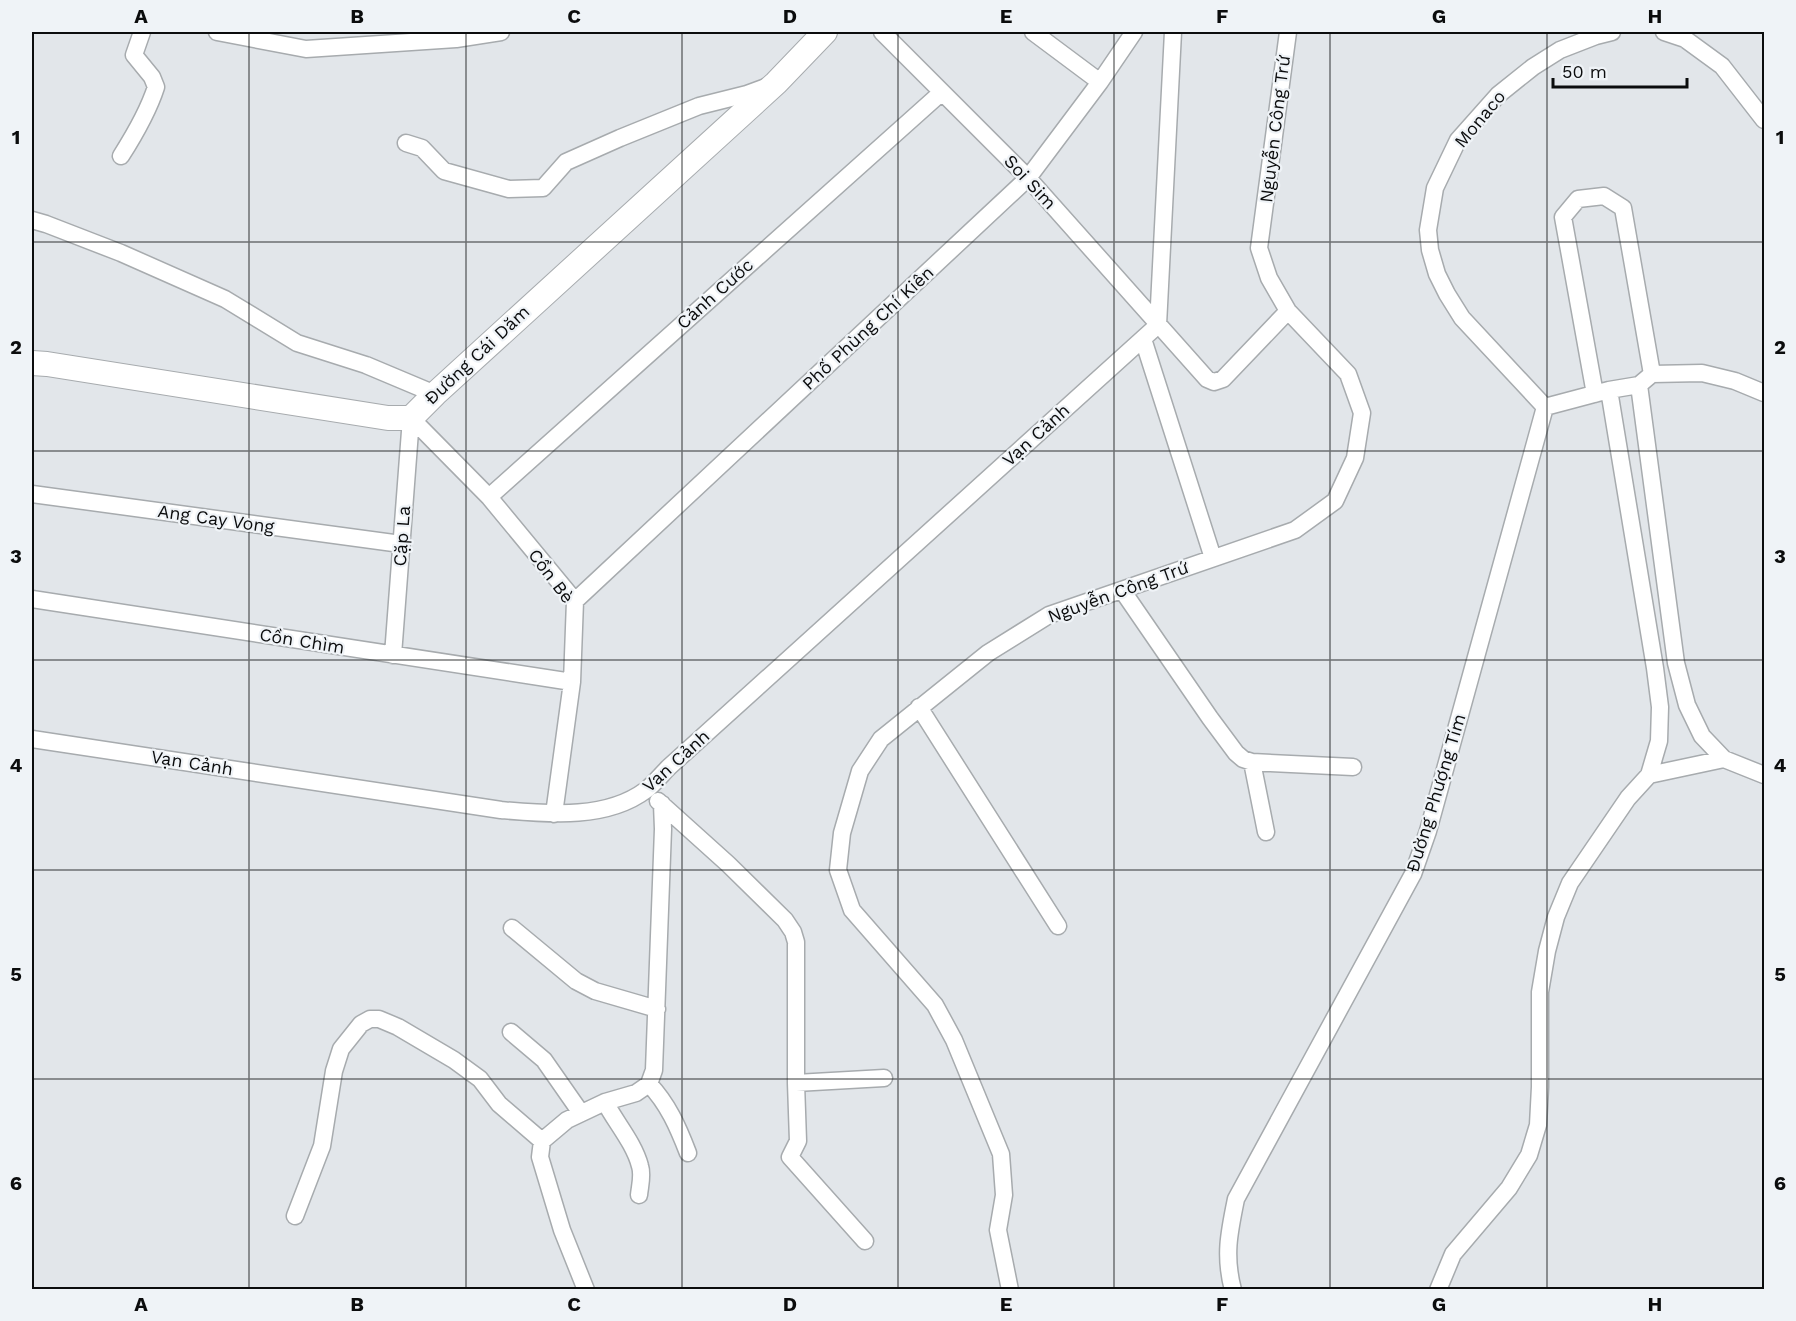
<svg xmlns="http://www.w3.org/2000/svg" width="1796" height="1321" font-family="'Work Sans',sans-serif">
  <style>
    .lines { fill: none; stroke-linecap: round; stroke-linejoin: round }
    .street-casing { stroke: #a7abae; stroke-width: 19 }
    .secondary-casing { stroke: #a7abae; stroke-width: 26 }
    .street { stroke: #fff; stroke-width: 16 }
    .secondary { stroke: #fff; stroke-width: 24 }
    .grid { fill: none; stroke: #0b0c0d; stroke-width: 1.5; stroke-opacity: 0.55 }
    .labels { text-anchor: middle; stroke-width: 4.5; stroke-linejoin: round; paint-order: stroke }
    .street-label { font-size: 18px; fill: #0b0c0d; stroke: #eff3f7 }
    .neatline { fill: none; stroke: #0b0c0d; stroke-width: 2 }
    .grid-label { font-size: 20px; text-anchor: middle; font-weight: bold; fill: #0b0c0d }
  </style>
  <rect width="100%" height="100%" fill="#e2e6ea"/>
  <g class="lines">
    <defs>
      <path id="street" d="M217,32L306,49L456,39L501,32
        M882,32L1028,178L1207,379L1214,382L1223,379L1288,311
        M1033,32L1100,82
        M1664,32L1685,39L1722,66L1764,120
        M406,143L422,148L444,171L509,189L543,188L566,162L620,138L699,106L747,94L766,87
        M121,156C135,134 148,112 156,87L152,77L134,55L142,32
        M32,220L46,224L121,253L225,299L297,343L366,365L435,394
        M1158,325L1173,32
        M1143,339L1213,558
        M1639,385L1676,663L1687,705L1702,736L1724,759L1764,775
        M1595,394L1563,217L1578,199L1604,196L1623,208L1652,374
        M1545,407L1462,318L1447,294L1437,274L1430,250L1428,230L1435,188L1458,140L1498,95L1533,67L1560,50L1596,36L1612,32
        M1545,407L1609,390L1639,385L1652,374L1702,373L1735,381L1764,393
        M411,418L489,497L575,601L572,682L554,814
        M32,494L401,544
        M489,497L942,92
        M1122,590L1210,718L1236,753L1243,759L1252,762L1353,767
        M32,599L572,682
        M575,601L1028,178L1100,82L1134,32
        M393,655L411,418
        M919,707L1058,926
        M32,739L501,810C548,814 606,820 646,790C654,784 662,774 669,767L1158,325
        M1252,762L1266,832
        M1649,775L1724,759
        M658,801L728,864L785,920L793,932L796,942V1083L798,1141L790,1157L865,1241
        M512,928L576,981L595,991L657,1009
        M511,1032L544,1060L581,1113
        M796,1083L884,1078
        M649,1084C668,1104 678,1127 688,1153
        M605,1102C616,1123 634,1143 640,1166C643,1175 640,1185 639,1195
        M295,1216L322,1146L334,1071L341,1049L361,1024L370,1019H379L398,1027L454,1060L480,1079L499,1104L542,1141
        M586,1290L562,1230L540,1157L542,1141L567,1120L605,1102L636,1093L649,1084L654,1070L663,829L662,804
        M1010,1290L998,1230L1004,1195L1001,1154L954,1040L935,1005L852,910L838,870L842,833L860,771L881,739L988,653L1049,615L1295,530L1335,501L1355,458L1362,413L1348,374L1288,311L1269,278L1259,248L1288,32
        M1233,1290C1224,1256 1229,1233 1236,1199L1413,874L1428,831L1545,407
        M1438,1290L1453,1254L1509,1188L1529,1155L1538,1125L1540,1087V992L1547,951L1556,917L1570,883L1628,798L1649,775L1659,741L1660,707L1655,668L1609,390"/>
      <path id="secondary" d="M32,363L47,364L388,418H411L435,394L776,83L825,32"/>
    </defs>
    <!-- street casing -->
    <use href="#street" class="street-casing"/>
    <!-- secondary casing -->
    <use href="#secondary" class="secondary-casing"/>
    <!-- street -->
    <use href="#street" class="street"/>
    <!-- secondary -->
    <use href="#secondary" class="secondary"/>
  </g>
  <!-- grid -->
  <path class="grid" d="M249,32V1290M466,32V1290M682,32V1290M898,32V1290M1114,32V1290M1330,32V1290M1547,32V1290M32,242H1764M32,451H1764M32,660H1764M32,870H1764M32,1079H1764"/>
  <g class="labels">
    <!-- street labels -->
    <g class="street-label">
      <text transform="translate(1480 119) rotate(-50)" y="6">Monaco</text>
      <text transform="translate(1275 129) rotate(-83)" y="6">Nguyễn Công Trứ</text>
      <text transform="translate(1030 182) rotate(47)" y="6">Soi Sim</text>
      <text transform="translate(715 294) rotate(-42)" y="6">Cảnh Cước</text>
      <text transform="translate(868 328) rotate(-43)" y="6">Phố Phùng Chí Kiên</text>
      <text transform="translate(477 355) rotate(-43)" y="6">Đường Cái Dăm</text>
      <text transform="translate(1036 435) rotate(-42)" y="6">Vạn Cảnh</text>
      <text transform="translate(216 519) rotate(8)" y="6">Ang Cay Vong</text>
      <text transform="translate(402 536) rotate(-86)" y="6">Cặp La</text>
      <text transform="translate(551 576) rotate(53)" y="6">Cồn Bè</text>
      <text transform="translate(1118 592) rotate(-20)" y="6">Nguyễn Công Trứ</text>
      <text transform="translate(302 641) rotate(9)" y="6">Cồn Chìm</text>
      <text transform="translate(676 761) rotate(-42)" y="6">Vạn Cảnh</text>
      <text transform="translate(192 763) rotate(9)" y="6">Vạn Cảnh</text>
      <text transform="translate(1436 793) rotate(-73)" y="6">Đường Phượng Tím</text>
    </g>
  </g>
  <!-- border -->
  <rect width="1796" height="1321" fill="none" stroke="#eff3f7" stroke-width="66"/>
  <!-- scale -->
  <path d="M1553 78v9h134v-9" fill="none" stroke="#0b0c0d" stroke-width="3"/>
  <text x="1562" y="78" font-size="18" fill="#0b0c0d" stroke="#eff3f7" stroke-width="4.5" paint-order="stroke">50 m</text>
  <rect x="33" y="33" width="1730" height="1255" class="neatline"/>
  <g class="grid-label">
    <text x="141" y="23">A</text>
    <text x="357" y="23">B</text>
    <text x="574" y="23">C</text>
    <text x="790" y="23">D</text>
    <text x="1006" y="23">E</text>
    <text x="1222" y="23">F</text>
    <text x="1439" y="23">G</text>
    <text x="1655" y="23">H</text>
    <text x="16" y="144">1</text>
    <text x="1780" y="144">1</text>
    <text x="16" y="354">2</text>
    <text x="1780" y="354">2</text>
    <text x="16" y="563">3</text>
    <text x="1780" y="563">3</text>
    <text x="16" y="772">4</text>
    <text x="1780" y="772">4</text>
    <text x="16" y="981">5</text>
    <text x="1780" y="981">5</text>
    <text x="16" y="1190">6</text>
    <text x="1780" y="1190">6</text>
    <text x="141" y="1311">A</text>
    <text x="357" y="1311">B</text>
    <text x="574" y="1311">C</text>
    <text x="790" y="1311">D</text>
    <text x="1006" y="1311">E</text>
    <text x="1222" y="1311">F</text>
    <text x="1439" y="1311">G</text>
    <text x="1655" y="1311">H</text>
  </g>
</svg>
